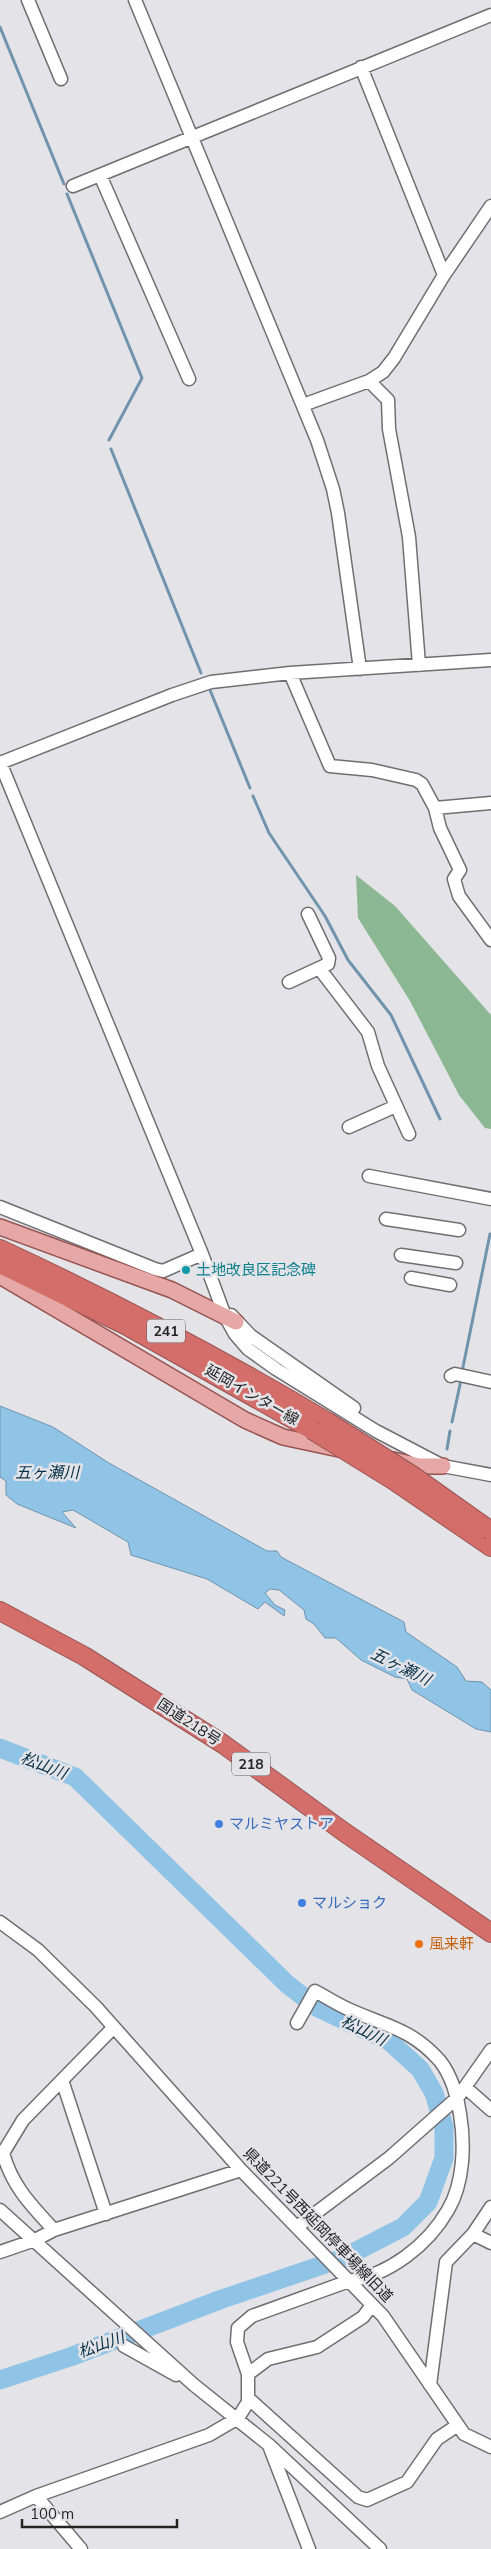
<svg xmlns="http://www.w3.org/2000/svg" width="491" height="2549" font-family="Mulish,'Noto Sans JP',sans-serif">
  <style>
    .forest { fill: #8bb892 }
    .water { fill: #90c4e7; stroke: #7094ad }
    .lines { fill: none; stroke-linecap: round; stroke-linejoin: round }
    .stream { stroke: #7094ad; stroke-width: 3 }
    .river { stroke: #90c4e7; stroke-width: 19 }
    .minor-casing { stroke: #6f6e72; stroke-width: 15 }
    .major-casing { stroke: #965452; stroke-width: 18 }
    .highway-casing { stroke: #965452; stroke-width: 20 }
    .minor { stroke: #fff; stroke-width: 12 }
    .major { stroke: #e5a8a6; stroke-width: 15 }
    .highway { stroke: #d46e6a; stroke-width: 18 }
    .highway-bridge-casing { stroke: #965452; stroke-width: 20; stroke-linecap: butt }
    .highway-bridge { stroke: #d46e6a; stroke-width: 18 }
    .culture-dot { fill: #0f9aa8; stroke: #e4e3e7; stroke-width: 2 }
    .shop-dot { fill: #3f7fe0; stroke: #e4e3e7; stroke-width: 2 }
    .food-dot { fill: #e8710a; stroke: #e4e3e7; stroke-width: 2 }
    .labels { text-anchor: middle; stroke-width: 5; stroke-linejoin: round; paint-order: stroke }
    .shield { fill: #e4e3e7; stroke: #5e5d5f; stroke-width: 1 }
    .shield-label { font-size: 14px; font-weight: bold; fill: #242425 }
    .culture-label { font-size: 15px; fill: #0d838f; stroke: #e4e3e7; text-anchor: start }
    .street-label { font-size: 15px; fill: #242425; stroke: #e4e3e7 }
    .shop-label { font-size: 15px; fill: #366cbe; stroke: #e4e3e7; text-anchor: start }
    .food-label { font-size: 15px; fill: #c56008; stroke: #e4e3e7; text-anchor: start }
    .water-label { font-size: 16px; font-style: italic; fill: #053148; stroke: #e4e3e7 }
  </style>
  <rect width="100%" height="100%" fill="#e4e3e7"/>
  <!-- forest -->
  <path class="forest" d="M356,875L395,906L491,1015V1129L485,1128L459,1095L410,1001L358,918Z"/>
  <!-- water -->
  <path class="water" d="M0,1406L53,1427L109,1463L267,1551H277L281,1557L404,1622L406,1632L457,1667L466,1681L482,1682L491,1690V1732L476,1729L412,1690L407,1679L395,1677L361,1660L336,1638H325L314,1624L306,1619L304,1610L279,1590L270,1589L265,1593L275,1605L285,1610L284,1616L265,1602L258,1609L207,1579L131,1555L128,1542L73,1510L62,1512L76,1528L17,1504L6,1495V1481L0,1477Z"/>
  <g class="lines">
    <!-- stream -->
    <path class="stream" d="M0,27L64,184
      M67,194L142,378L109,440
      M111,449L201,673
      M210,690L250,788
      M253,796L269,833L325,916L348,960L391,1015L440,1119
      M462,1372L490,1234
      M452,1422L461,1380
      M447,1449L450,1431"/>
    <!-- river -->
    <path class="river" d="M0,1748L75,1777L287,1984L318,2008L389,2041L420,2069L434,2093L444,2127V2158L428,2202L403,2227L343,2258L222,2299L70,2357L0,2380"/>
    <defs>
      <path id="minor" d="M28,0L61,79
        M135,0L317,440L333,489L338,513L360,669
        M361,67L444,275
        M100,175L189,379
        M73,186L491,15
        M369,381L388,400L389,429L409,537L419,665
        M303,405L369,381L383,372L394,358L444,275L491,206
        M290,673L330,766L372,770L416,780L422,784L435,808L491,803
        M0,762L202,1254L225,1316L235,1334L248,1349L276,1369L376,1431L443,1466L491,1475
        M0,763L172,695L211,682L290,673L491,660
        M435,808L440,828L460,870L454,879L459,896L491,940
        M319,968L368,1032L378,1066L409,1134
        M289,982L328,964L329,958L308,914
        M349,1127L396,1106
        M369,1176L491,1199
        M0,1207L155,1269L163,1271L202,1254
        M386,1219L459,1230
        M401,1255L456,1263
        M411,1278L450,1285
        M231,1315L251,1336L354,1408
        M451,1376L455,1374L491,1382
        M0,1922L38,1950L96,2007L241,2170L383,2316L464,2434L491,2447
        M62,2080L106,2214
        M465,2087L491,2110
        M0,2210L194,2385L269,2445L380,2549
        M297,2227L389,2158L458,2097L491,2050
        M54,2230C31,2205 12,2186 3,2153L23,2120L114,2027
        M473,2234L491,2207
        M0,2252L35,2240L54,2230L241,2170
        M124,2346L176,2375
        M248,2374L237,2342L238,2328L252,2316L349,2281C389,2275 428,2245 448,2210C464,2183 465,2144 460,2114C458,2097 451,2075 440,2061C411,2028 385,2026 348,2009C337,2004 326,1997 315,1991L297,2023
        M430,2385L446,2262L473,2234L491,2243
        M248,2398L358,2497L367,2500L407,2482L437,2439L458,2425
        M270,2448L309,2549
        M36,2496L81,2549
        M0,2512L36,2496L209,2435L238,2418L248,2402V2374L268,2359L317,2347L363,2317L372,2305"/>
      <path id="major" d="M0,1227L172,1290L236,1322
        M0,1276L245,1420L283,1437L339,1449
        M393,1460L419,1466H443"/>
      <path id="highway" d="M0,1249C112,1301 222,1359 328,1422
        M0,1264L127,1326L312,1430
        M475,1536L491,1547
        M0,1611L84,1656L223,1744L344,1832L491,1933"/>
    </defs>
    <!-- minor casing -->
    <use href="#minor" class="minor-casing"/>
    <!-- major casing -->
    <use href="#major" class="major-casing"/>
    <!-- highway casing -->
    <use href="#highway" class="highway-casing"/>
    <!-- minor -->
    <use href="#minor" class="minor"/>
    <!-- major -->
    <use href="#major" class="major"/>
    <!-- highway -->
    <use href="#highway" class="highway"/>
    <defs>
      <path id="highway-bridge" d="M328,1422L412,1475L491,1531
        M312,1430L393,1480L475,1536"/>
    </defs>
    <!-- highway-bridge casing -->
    <use href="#highway-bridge" class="highway-bridge-casing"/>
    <!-- highway-bridge -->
    <use href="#highway-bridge" class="highway-bridge"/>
  </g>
  <!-- markers -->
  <circle class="culture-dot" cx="186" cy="1270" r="5"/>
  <g class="shop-dot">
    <circle cx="219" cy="1824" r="5"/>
    <circle cx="302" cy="1903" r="5"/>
  </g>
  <circle class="food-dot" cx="419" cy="1944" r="5"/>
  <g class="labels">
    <!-- shield labels -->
    <g class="shield">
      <rect x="147" y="1319.5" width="38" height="23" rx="4"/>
      <rect x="232" y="1752.5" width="38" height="23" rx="4"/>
    </g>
    <g class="shield-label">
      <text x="166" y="1336">241</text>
      <text x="251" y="1769">218</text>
    </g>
    <!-- culture labels -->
    <g class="culture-label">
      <text x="196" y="1275">土地改良区記念碑</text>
    </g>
    <!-- street labels -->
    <g class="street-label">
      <text transform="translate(252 1395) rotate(30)" y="5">延岡インター線</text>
      <text transform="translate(189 1722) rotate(33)" y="5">国道218号</text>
      <text transform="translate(318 2225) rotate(46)" y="5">県道221号西延岡停車場線旧道</text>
    </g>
    <!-- shop labels -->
    <g class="shop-label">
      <text x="229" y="1829">マルミヤストア</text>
      <text x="312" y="1908">マルショク</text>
    </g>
    <!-- food labels -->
    <g class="food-label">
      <text x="429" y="1949">風来軒</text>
    </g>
    <!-- water labels -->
    <g class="water-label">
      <text x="47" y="1478">五ヶ瀬川</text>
      <text transform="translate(401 1666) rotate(26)" y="6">五ヶ瀬川</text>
      <text transform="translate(44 1765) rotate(21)" y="6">松山川</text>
      <text transform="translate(364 2030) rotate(26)" y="6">松山川</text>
      <text transform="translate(101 2344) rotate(-20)" y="6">松山川</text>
    </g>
  </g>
  <!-- scale -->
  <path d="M22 2519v8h155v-8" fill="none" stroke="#242425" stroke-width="2.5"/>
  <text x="30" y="2519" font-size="15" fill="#242425" stroke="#e4e3e7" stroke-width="4" paint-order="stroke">100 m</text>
</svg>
